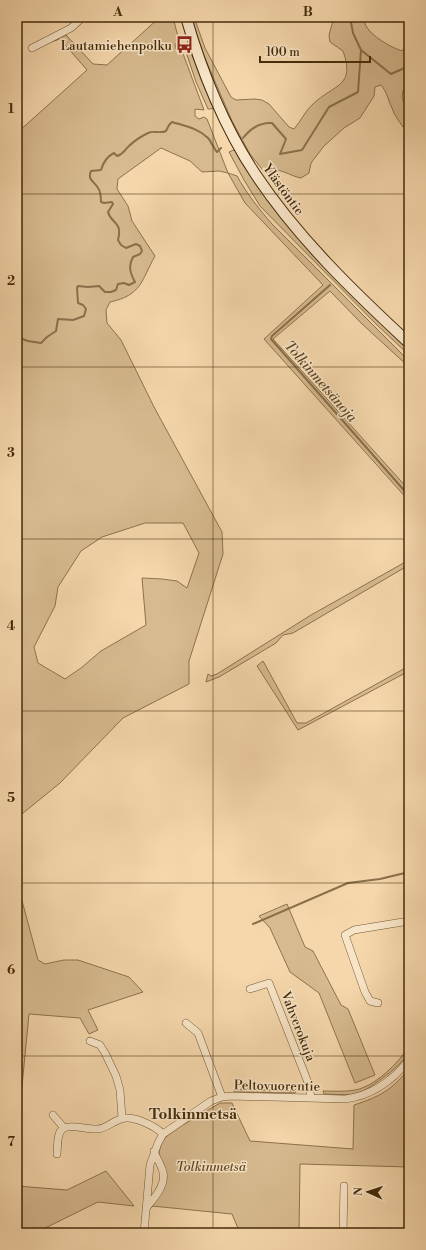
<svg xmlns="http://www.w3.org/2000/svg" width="426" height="1250" font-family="'Libre Bodoni',serif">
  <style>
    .green { fill: #d7ba8f; stroke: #8e724c; fill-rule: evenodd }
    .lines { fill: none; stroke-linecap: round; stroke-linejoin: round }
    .stream { stroke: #8a6f49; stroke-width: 2 }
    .minor-casing { stroke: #705632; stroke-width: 8 }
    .secondary-casing { stroke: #442b09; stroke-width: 12 }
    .minor { stroke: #f8e5c8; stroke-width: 7 }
    .secondary { stroke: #f8e5c8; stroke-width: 10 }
    .grid { fill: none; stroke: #442b09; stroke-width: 1; stroke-opacity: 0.55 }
    .labels { text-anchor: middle; stroke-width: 3; stroke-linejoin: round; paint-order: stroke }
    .poi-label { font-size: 13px; fill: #442b09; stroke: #f8e5c8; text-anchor: end }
    .street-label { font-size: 13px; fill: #442b09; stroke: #f8e5c8 }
    .park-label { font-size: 13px; font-style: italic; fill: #614824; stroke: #f8e5c8 }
    .water-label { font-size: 14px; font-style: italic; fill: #614824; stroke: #f8e5c8 }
    .quarter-label { font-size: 15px; font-weight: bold; fill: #442b09; stroke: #f8e5c8 }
    .neatline { fill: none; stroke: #442b09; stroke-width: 1.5 }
    .grid-label { font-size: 13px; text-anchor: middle; font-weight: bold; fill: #442b09 }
  </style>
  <rect width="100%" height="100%" fill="#f5d7ab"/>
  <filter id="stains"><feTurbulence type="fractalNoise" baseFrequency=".005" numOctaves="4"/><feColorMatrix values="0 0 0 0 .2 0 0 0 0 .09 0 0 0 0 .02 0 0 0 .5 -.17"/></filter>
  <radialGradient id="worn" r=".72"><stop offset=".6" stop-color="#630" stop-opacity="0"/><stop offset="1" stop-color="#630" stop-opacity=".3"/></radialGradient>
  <!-- green -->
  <path class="green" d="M160,17H173L179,41L175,44L176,49L180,47L182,51L204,110L195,109V116L199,119L204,117L207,119L228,173L237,176C247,194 259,209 272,224L409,361V367L361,323L330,291L273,339L409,490V501L264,339L323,285L245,203L228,173L219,171L202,172L190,161L161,148L118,179L117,189L128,206L132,221L155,256C141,281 142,295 110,302L106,310L107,323L121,340L154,407L222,532L223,554L189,661V684L123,718L60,783L17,818V133L87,70L60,39L51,42V41L66,35L93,64L107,65ZM145,523H183L199,553L187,588L177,581L162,579L142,578L146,625L101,651L81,668L65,679L38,663L34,647L55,606L58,587L81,551L102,537Z
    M190,17H194L205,48L231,97L236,100L255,99L262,100L269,104L289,127L294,129C301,121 305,111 313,104C334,84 356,87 343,51L330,42L329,35L334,17H364C362,32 390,47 402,51L407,45L409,36V86L403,91L402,97L404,103L409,112V128L403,127C399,121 394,115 392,108C388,100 387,92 381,85L375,87L374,96L360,118L344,128L324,146L311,163L309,173L301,178C290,176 283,169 271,170L270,179L250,154L232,121L204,56Z
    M188,48L197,65L215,108L210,109H208L196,82L185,49Z
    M236,149L331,272L409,351V355L376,324L260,206L244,180L229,152Z
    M409,560V565L293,633L283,635L276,643L219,677L206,682L208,674L211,676L217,674L311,615Z
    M263,661L297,723H306L409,666V671L298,730L257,666Z
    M17,882L38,960L45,964L64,960H78L129,977L143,992L88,1010L98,1030L89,1034L80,1018L29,1014L17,1138Z
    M287,904L305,947L313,951L341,1005L348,1009L375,1075L355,1083L319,993L290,972L270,928L259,916Z
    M409,1046C409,1048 410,1050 409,1052C406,1062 369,1090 358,1093C347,1096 335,1094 324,1094L323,1091C334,1091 345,1092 355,1090C374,1087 399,1063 409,1046Z
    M409,1069V1167L300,1164L299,1233H240L232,1214L152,1206L162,1190L159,1152L162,1142L167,1136L181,1126L220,1103H232L250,1141L353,1149L354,1105C381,1096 390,1091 409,1069Z
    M234,1089L296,1091L295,1093L234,1092Z
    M106,1171L134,1206L98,1202L35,1233H17V1186L67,1190Z"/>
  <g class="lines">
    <!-- stream -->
    <path class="stream" d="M350,17L353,33L361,50
      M243,138C251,128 260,122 272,123L286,139L280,154L302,150L329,107L358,92L361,50L391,74L409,66
      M330,285L272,336L271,339L409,496
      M17,337L28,341L41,343L47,337L56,331L58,319L73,320L84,316L86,309L83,305L78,303L77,288L78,286L88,287L99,286L105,292H111L116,290L118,284L124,283L129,285L135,282C130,273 128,266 133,257L140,254L142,251L140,246L136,244L126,248L121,245L118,240C123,221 111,224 108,212L113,204L112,202L104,203L101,202C101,197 101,192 98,188C94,181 87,180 91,171L101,170C103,163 108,156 114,153L117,156C124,154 124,150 129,146C134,141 142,136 148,133C154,130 160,134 166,131L169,125L172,122C185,126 198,128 208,138C212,142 213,148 217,152L221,148
      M253,924L348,883L380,879L409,872"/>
    <defs>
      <path id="minor" d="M32,48L71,28L83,17
        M250,989L269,983L309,1085L311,1098
        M378,1003L370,1001L365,992L345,935L354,930L409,921
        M186,1023L198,1033L222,1097
        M90,1041L100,1045L105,1053L116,1076L120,1090L122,1118
        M53,1115L64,1128
        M57,1154C58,1147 56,1132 64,1128C72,1124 89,1130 98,1129C107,1128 113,1121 121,1119C133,1115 155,1126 163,1134
        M147,1207C155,1197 168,1183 162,1169C160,1163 156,1157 154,1151
        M144,1233L150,1165L158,1143L163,1134L211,1101L222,1097L232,1096L345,1099C371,1096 393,1080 409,1060
        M343,1233L344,1186"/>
      <path id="secondary" d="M186,17C201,70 225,129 256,175C298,238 354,292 409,343"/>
    </defs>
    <!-- minor casing -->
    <use href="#minor" class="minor-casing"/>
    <!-- secondary casing -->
    <use href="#secondary" class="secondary-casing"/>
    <!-- minor -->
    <use href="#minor" class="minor"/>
    <!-- secondary -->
    <use href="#secondary" class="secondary"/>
  </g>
  <!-- grid -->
  <path class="grid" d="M213,17V1233M17,194H409M17,367H409M17,539H409M17,711H409M17,883H409M17,1056H409"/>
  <!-- icons -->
  <defs>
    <symbol id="bus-bare" viewBox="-9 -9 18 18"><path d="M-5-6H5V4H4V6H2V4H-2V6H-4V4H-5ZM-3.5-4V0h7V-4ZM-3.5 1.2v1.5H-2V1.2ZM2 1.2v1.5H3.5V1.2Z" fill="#8f2418" stroke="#f8e5c8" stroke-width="2.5" paint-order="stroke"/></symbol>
  </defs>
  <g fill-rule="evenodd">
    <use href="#bus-bare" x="172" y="32" width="25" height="25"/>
  </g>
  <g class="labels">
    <!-- poi labels -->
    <g class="poi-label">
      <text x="172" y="50">Lautamiehenpolku</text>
    </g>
    <!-- street labels -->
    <g class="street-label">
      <text transform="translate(284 189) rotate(54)" y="5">Ylästöntie</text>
      <text transform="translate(299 1026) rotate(69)" y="5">Vahverokuja</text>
      <text transform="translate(277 1085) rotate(1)" y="5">Peltovuorentie</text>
    </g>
    <!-- park labels -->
    <g class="park-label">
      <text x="211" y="1171">Tolkinmetsä</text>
    </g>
    <!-- water labels -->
    <g class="water-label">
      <text transform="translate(321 381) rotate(49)" y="5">Tolkinmetsänoja</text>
    </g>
    <!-- quarter labels -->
    <g class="quarter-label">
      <text x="193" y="1119">Tolkinmetsä</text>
    </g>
  </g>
  <!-- margin -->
  <rect width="426" height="1250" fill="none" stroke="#f5d7ab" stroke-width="44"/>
  <!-- north arrow -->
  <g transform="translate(368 1192) rotate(273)" stroke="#f8e5c8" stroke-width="3" paint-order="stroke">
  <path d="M0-3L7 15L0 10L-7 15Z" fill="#442b09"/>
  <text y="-6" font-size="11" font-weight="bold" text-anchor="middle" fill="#442b09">N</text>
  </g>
  <!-- scale -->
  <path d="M260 56v6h110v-6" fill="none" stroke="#442b09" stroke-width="2"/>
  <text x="266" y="56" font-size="12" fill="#442b09" stroke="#f8e5c8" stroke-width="3" paint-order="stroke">100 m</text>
  <rect x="22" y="22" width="382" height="1206" class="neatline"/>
  <g class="grid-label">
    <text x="118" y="16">A</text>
    <text x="308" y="16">B</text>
    <text x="11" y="113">1</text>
    <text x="11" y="285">2</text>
    <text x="11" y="457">3</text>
    <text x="11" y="630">4</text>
    <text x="11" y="802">5</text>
    <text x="11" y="974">6</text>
    <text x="11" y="1146">7</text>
  </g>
  <rect width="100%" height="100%" filter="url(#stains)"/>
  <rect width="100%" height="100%" fill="url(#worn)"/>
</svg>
